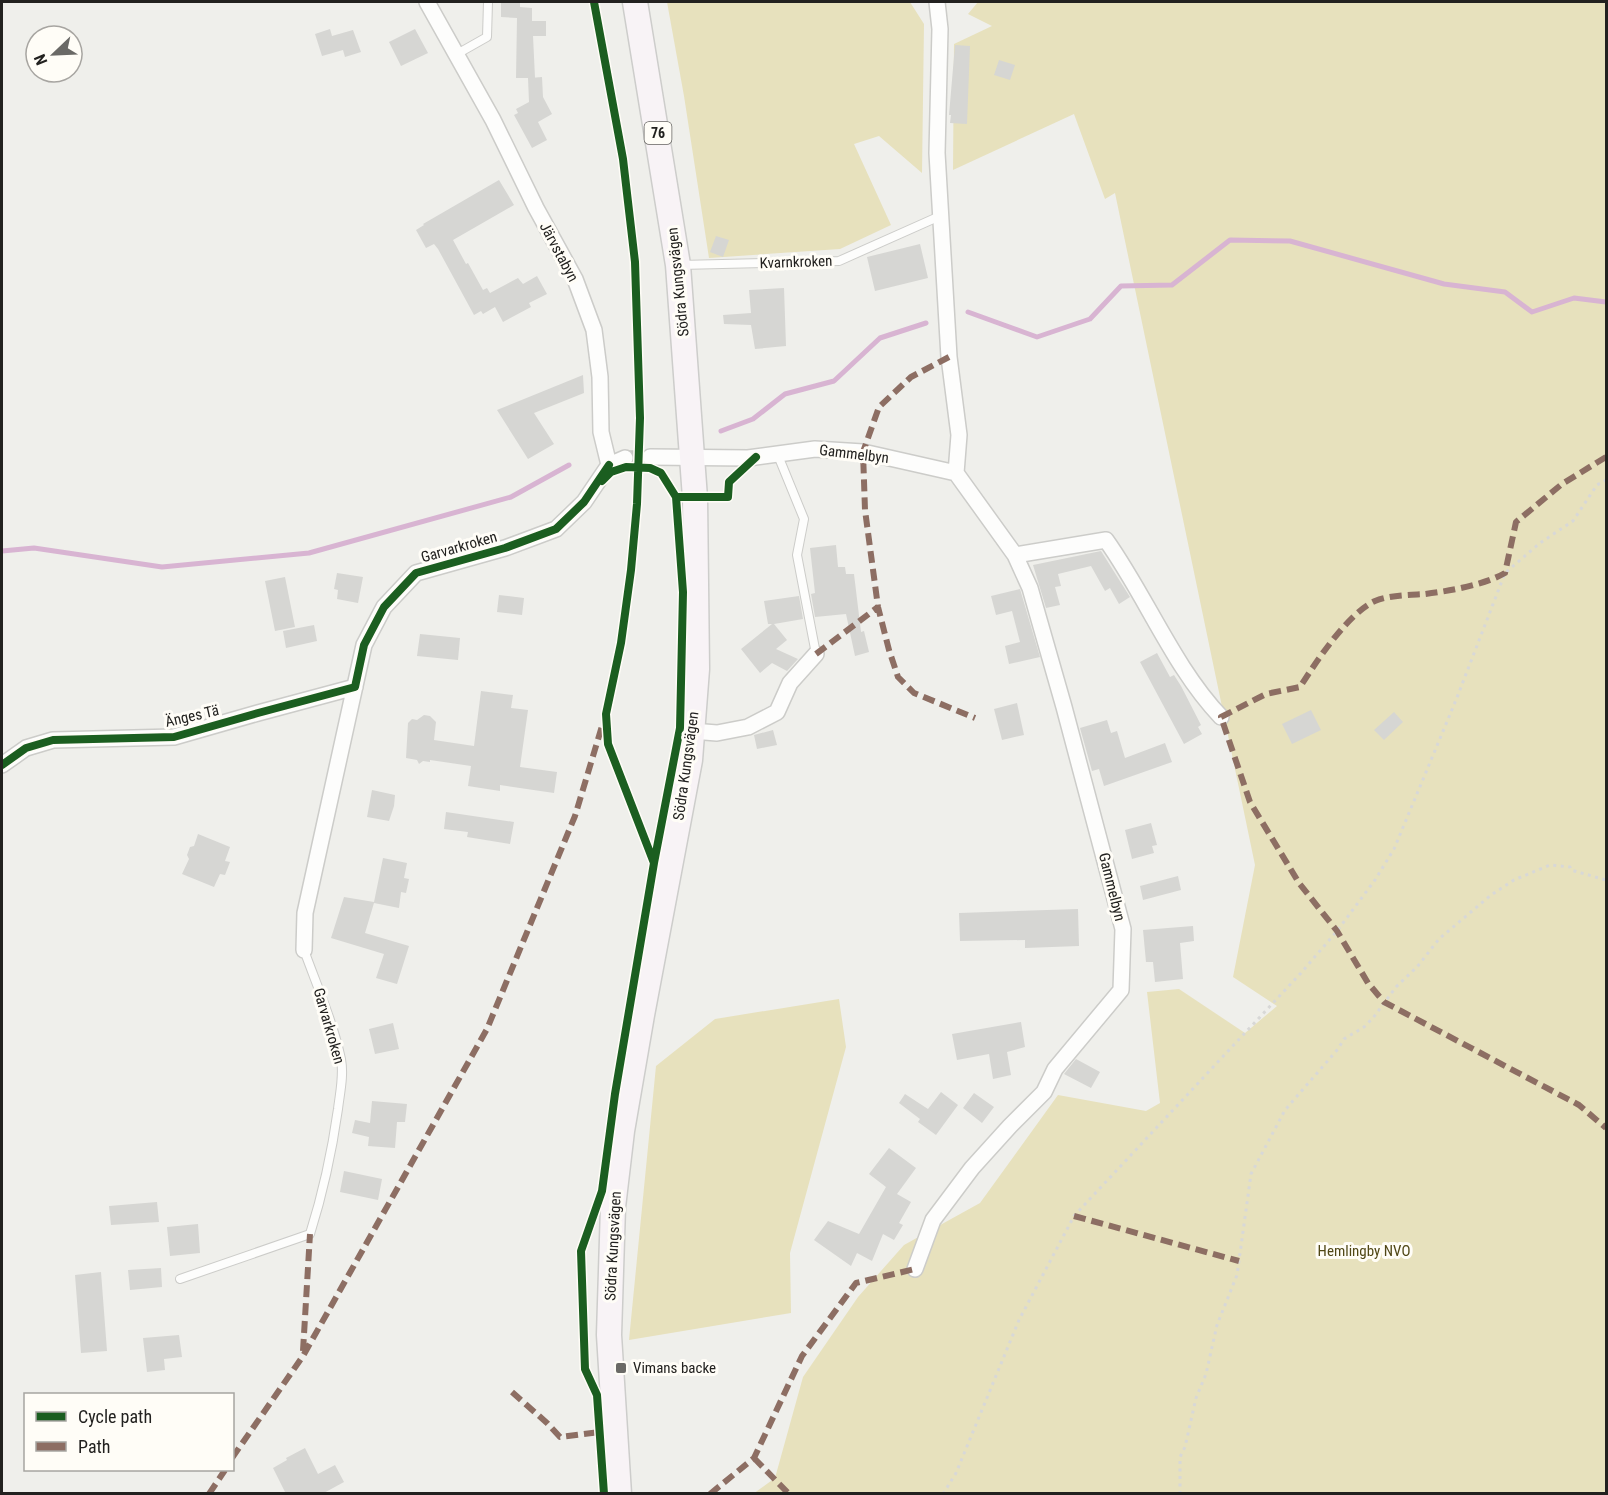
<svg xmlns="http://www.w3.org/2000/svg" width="1608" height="1495" font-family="'Roboto Condensed',sans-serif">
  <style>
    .green { fill: #e7e1bd }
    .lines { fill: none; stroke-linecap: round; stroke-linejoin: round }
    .stream { stroke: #d8b4d2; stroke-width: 5 }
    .building { fill: #d6d6d3 }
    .street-tunnel { stroke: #c6c6c2; stroke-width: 15; stroke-dasharray: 15 8; stroke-linecap: butt }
    .lane-casing { stroke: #ccccc9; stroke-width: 10 }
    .street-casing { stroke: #ccccc9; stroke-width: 18 }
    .primary-casing { stroke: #cdcdcb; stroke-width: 27 }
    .path { stroke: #d8d8d7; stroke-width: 3; stroke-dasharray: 3 4.5; stroke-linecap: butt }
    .lane { stroke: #fdfdfc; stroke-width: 8 }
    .street { stroke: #fdfdfc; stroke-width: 15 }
    .primary { stroke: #f8f3f6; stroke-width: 24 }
    .quiet { stroke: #8d6e63; stroke-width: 6; stroke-dasharray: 12 6; stroke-linecap: butt }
    .cycleway-casing { stroke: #fffdf7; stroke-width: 11 }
    .cycleway { stroke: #1b5e20; stroke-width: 8 }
    .poi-dot { fill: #6a6966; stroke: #fffdf7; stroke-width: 2 }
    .labels { text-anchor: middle; stroke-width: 6; stroke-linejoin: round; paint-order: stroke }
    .shield { fill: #fffdf7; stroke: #646360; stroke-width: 1.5 }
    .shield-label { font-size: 14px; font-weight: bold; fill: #22211f }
    .street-label { font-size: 15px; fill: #22211f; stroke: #fffdf7 }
    .park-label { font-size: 15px; fill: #504716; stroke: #fffdf7 }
    .poi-label { font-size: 15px; fill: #22211f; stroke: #fffdf7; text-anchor: start }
  </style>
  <rect width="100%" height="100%" fill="#efefeb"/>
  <!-- green -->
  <path class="green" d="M667,2H910L924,24L922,173L879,136L854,144L891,225L840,249L709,258L684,96Z
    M978,2H1606V1493L753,1494L775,1478L803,1377L858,1297L904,1245L980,1203L1058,1095L1146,1111L1160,1103L1147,992L1179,989L1245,1033L1277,1006L1233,977L1255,865L1115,193L1105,199L1074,114L953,170L954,44L992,26L968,14Z
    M839,999L846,1047L790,1253L791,1313L629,1340L656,1066L715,1019Z"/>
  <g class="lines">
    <!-- stream -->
    <path class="stream" d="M968,312L1037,337L1090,319L1121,286L1172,285L1230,240L1290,241L1444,284L1505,292L1532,312L1574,298L1606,302
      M721,431L753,419L785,394L834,381L880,338L926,323
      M2,551L34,548L162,567L309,553L511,497L569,465"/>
  </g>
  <!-- building -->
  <path class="building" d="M501,2H520V7L532,8V21H546V36H533L535,78H530L542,77L543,97L552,114L538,122L547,140L532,148L514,115L518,113L516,109L529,102L528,78H516L517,18L501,17Z
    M330,29L332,36L353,30L361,52L345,57L343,50L322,56L315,34Z
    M415,29L428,53L401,66L389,42Z
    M955,45L970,46L967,124L950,123L951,115H949Z
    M999,60L1015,65L1010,80L994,75Z
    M499,180L514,205L453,240L466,264L468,263L483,290L487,288L490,293L518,278L523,284L537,276L547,294L529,303L531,307L503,322L495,307L483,314L481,311L474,315L438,249L434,244L426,248L416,230L424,225L423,224Z
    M716,236L729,240L723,257L710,252Z
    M920,244L928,278L875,291L867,257Z
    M784,288L786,346L755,349L751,325L724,324L723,315L751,313L749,290Z
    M583,375L584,393L534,413L554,444L528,459L497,410Z
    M836,545L838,567H845L846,574H854L861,632L864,631L869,652L855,656L846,614L815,617L811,594L815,593L810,548Z
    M1101,551L1130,597L1119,604L1110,588L1105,591L1091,566L1058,574L1061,586L1055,587L1060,605L1046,608L1033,565Z
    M337,573L363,577L358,603L337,599L338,590L334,589Z
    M285,577L295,627L275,631L265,581Z
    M1020,589L1040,657L1009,664L1005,646L1020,642L1012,611L996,615L991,596Z
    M499,595L524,598L522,615L497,612Z
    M799,596L803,619L774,624L787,640L776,649L798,659L787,671L772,663L760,673L741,649L772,624H768L764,601Z
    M314,625L317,641L286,648L283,631Z
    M420,634L460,638L458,660L417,656Z
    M1157,653L1170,677L1174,675L1181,686L1201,725L1198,727L1202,734L1184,744L1140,662Z
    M481,691L513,695L511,708L528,710L520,767L557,772L554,793L500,785V791L468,786L471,766L430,760V762L423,761L419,764L417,760L406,758L408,723L412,719L417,720L424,715L430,716L436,722L434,740L474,746Z
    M1017,703L1024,735L1002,740L994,709Z
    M1311,710L1321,730L1292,744L1282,724Z
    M1394,712L1403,722L1384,740L1374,730Z
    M1107,720L1111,733L1117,731L1125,758L1165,743L1172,762L1104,786L1099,769L1092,771L1080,728Z
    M773,730L777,745L757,749L754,735Z
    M372,790L395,795L394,806L389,821L367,817Z
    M446,812L514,822L510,844L467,837L468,832L444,829Z
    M1151,823L1157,845L1152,846L1154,853L1132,859L1125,830Z
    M198,834L230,847L225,861L230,862L225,875L220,874L214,887L182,874L189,859L187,855L190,847L194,846Z
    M383,858L407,863L404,878L409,879L406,893L401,892L399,908L374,903L365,933L409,946L397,984L376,978L384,954L331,938L344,897L374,902Z
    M1178,876L1181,890L1143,900L1140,886Z
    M1078,909L1079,946L1025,948V940L960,941L959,913Z
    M1193,926L1194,941L1180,943L1183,979L1155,982L1153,962H1146L1143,930Z
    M1021,1022L1025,1047L1007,1052L1011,1075L993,1079L989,1054L957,1060L952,1034Z
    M393,1023L399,1049L375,1054L369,1029Z
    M1076,1059L1100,1072L1091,1088L1064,1074Z
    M941,1092L958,1105L936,1135L918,1122L920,1119L899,1103L905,1094L928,1109Z
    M974,1093L994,1107L982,1123L963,1108Z
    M372,1101L407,1104L405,1122H397L395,1148L368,1146L369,1137L352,1133L355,1120L370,1123Z
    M889,1148L916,1168L897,1194L911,1202L899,1223L903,1225L894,1240L883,1234L872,1261L857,1253L851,1266L814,1240L828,1221L859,1234L886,1187L869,1174Z
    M344,1171L382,1179L378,1200L340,1192Z
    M157,1202L159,1222L111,1225L109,1206Z
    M198,1224L200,1253L170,1256L167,1227Z
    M161,1268L162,1287L130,1290L128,1270Z
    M101,1272L107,1351L81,1353L75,1275Z
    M179,1335L182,1357L164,1359L165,1370L147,1372L143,1338Z
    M305,1448L318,1474L335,1465L344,1482L322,1494H286L273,1468L287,1460L286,1458Z"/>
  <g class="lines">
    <!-- street-tunnel -->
    <path class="street-tunnel" d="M625,458L650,457"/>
    <defs>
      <path id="lane" d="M457,54L487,37L488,2
        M680,265L839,261L940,216
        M777,453L804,519L797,555L816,654
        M180,1279L310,1234C323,1193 332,1151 338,1109C340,1092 344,1076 341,1059C333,1022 317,986 304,950"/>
      <path id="street" d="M427,2L493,120L536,208L575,279L594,330L600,377L601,432L609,465
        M937,2L940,29L937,153L949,357L959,435L956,473
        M650,457L748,458L815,449L863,452L956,473L1015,555L1030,588L1064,707L1123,929L1121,990L1055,1069L1044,1092L1010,1126L972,1168L933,1220L915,1269
        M609,465L625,458
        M1015,555L1106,540C1146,596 1174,668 1221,717
        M692,731L717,733L748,727L777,712L790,683L816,654
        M2,765L26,748L53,740L174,737L258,713L355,687
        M304,950L305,913L364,645L384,607L416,573L505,548L556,529L584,502L609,465"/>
      <path id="primary" d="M619,1494L609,1335L613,1207L622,1131L642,1015L690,760L697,669L695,498L678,265L635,2"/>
    </defs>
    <!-- lane casing -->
    <use href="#lane" class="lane-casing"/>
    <!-- street casing -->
    <use href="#street" class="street-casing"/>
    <!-- primary casing -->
    <use href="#primary" class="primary-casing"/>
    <!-- path -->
    <path class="path" d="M943,1494L956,1473L1019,1320L1074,1216L1301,973L1337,931L1375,880L1394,849L1456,700L1505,573L1540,543L1573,521L1597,485L1606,480
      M1180,1494V1457L1185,1447L1196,1398L1206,1374L1217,1325L1237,1275L1251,1174L1285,1110L1338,1049L1344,1039L1364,1027L1373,1018L1396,987L1417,967L1439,939L1491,895L1514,880L1550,865L1570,867L1571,870L1606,880"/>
    <!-- lane -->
    <use href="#lane" class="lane"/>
    <!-- street -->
    <use href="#street" class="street"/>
    <!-- primary -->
    <use href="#primary" class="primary"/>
    <!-- quiet -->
    <path class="quiet" d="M949,357L911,377L879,407L863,452L865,510L878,607L889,650L898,677L914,693L975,718
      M1606,457L1562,484L1516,522L1505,573C1484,585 1449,591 1425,594C1409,595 1390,595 1375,601C1348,613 1316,662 1300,687L1266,694L1221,717L1250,802L1299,883L1337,931L1368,983L1384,1002L1579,1105L1606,1128
      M816,654L878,607
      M1074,1216L1239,1261
      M303,1351L310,1234
      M512,1392L547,1423L560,1437L600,1432
      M232,1458L303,1356L487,1029L575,816L602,726
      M754,1458L789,1494
      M209,1494L225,1470
      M710,1494L754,1458L802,1356L856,1283L915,1269"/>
    <defs>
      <path id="cycleway" d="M594,2L623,159L635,262L640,418L637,504L631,570L621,643L606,714L608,744L654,863L615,1094L602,1191L581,1251L585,1369L597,1395L604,1494
        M602,481L611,472L626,467L650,468L661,473L676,497L683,592L680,728L654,863
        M676,497H728L729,482L756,457
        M2,765L26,748L53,740L174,737L258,713L355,687L364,645L384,607L416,573L505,548L556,529L584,502L609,465"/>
    </defs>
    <!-- cycleway casing -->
    <use href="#cycleway" class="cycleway-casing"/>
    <!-- cycleway -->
    <use href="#cycleway" class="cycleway"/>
  </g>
  <!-- markers -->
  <rect class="poi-dot" x="615" y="1362" width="12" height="12" rx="3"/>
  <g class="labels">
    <!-- shield labels -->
    <rect class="shield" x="644.5" y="122" width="27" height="22" rx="4.5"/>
    <g class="shield-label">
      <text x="658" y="138">76</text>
    </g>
    <!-- street labels -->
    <g class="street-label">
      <text transform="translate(559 252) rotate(62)" y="5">Järvstabyn</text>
      <text transform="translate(796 262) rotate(-2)" y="5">Kvarnkroken</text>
      <text transform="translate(678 282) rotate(-96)" y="5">Södra Kungsvägen</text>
      <text transform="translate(854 454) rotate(7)" y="5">Gammelbyn</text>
      <text transform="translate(459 547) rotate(-16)" y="5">Garvarkroken</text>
      <text transform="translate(192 716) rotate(-13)" y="5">Änges Tä</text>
      <text transform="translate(686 766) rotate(-82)" y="5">Södra Kungsvägen</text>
      <text transform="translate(1112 887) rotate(76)" y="5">Gammelbyn</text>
      <text transform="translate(329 1026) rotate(74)" y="5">Garvarkroken</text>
      <text transform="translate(613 1246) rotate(-87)" y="5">Södra Kungsvägen</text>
    </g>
    <!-- park labels -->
    <g class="park-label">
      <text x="1364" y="1256">Hemlingby NVO</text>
    </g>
    <!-- poi labels -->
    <g class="poi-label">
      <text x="633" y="1373">Vimans backe</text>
    </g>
  </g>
  <!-- border -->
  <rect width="1608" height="1495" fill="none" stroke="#22211f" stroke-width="6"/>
  <!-- legend -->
  <rect x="24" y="1393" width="210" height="78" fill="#fffdf7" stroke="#a7a5a1" stroke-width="1.5"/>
  <rect x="36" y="1412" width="30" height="9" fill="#1b5e20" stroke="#a7a5a1" stroke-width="1.5"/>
  <text x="78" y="1423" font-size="18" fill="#22211f">Cycle path</text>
  <rect x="36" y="1442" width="30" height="9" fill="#8d6e63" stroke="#a7a5a1" stroke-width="1.5"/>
  <text x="78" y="1453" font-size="18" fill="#22211f">Path</text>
  <!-- north arrow -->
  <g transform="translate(54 54) rotate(247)"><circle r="28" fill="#fffdf7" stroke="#a7a5a1" stroke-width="1.5"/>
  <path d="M0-4.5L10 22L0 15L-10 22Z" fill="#6a6966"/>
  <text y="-9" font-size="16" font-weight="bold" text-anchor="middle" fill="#22211f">N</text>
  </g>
</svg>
